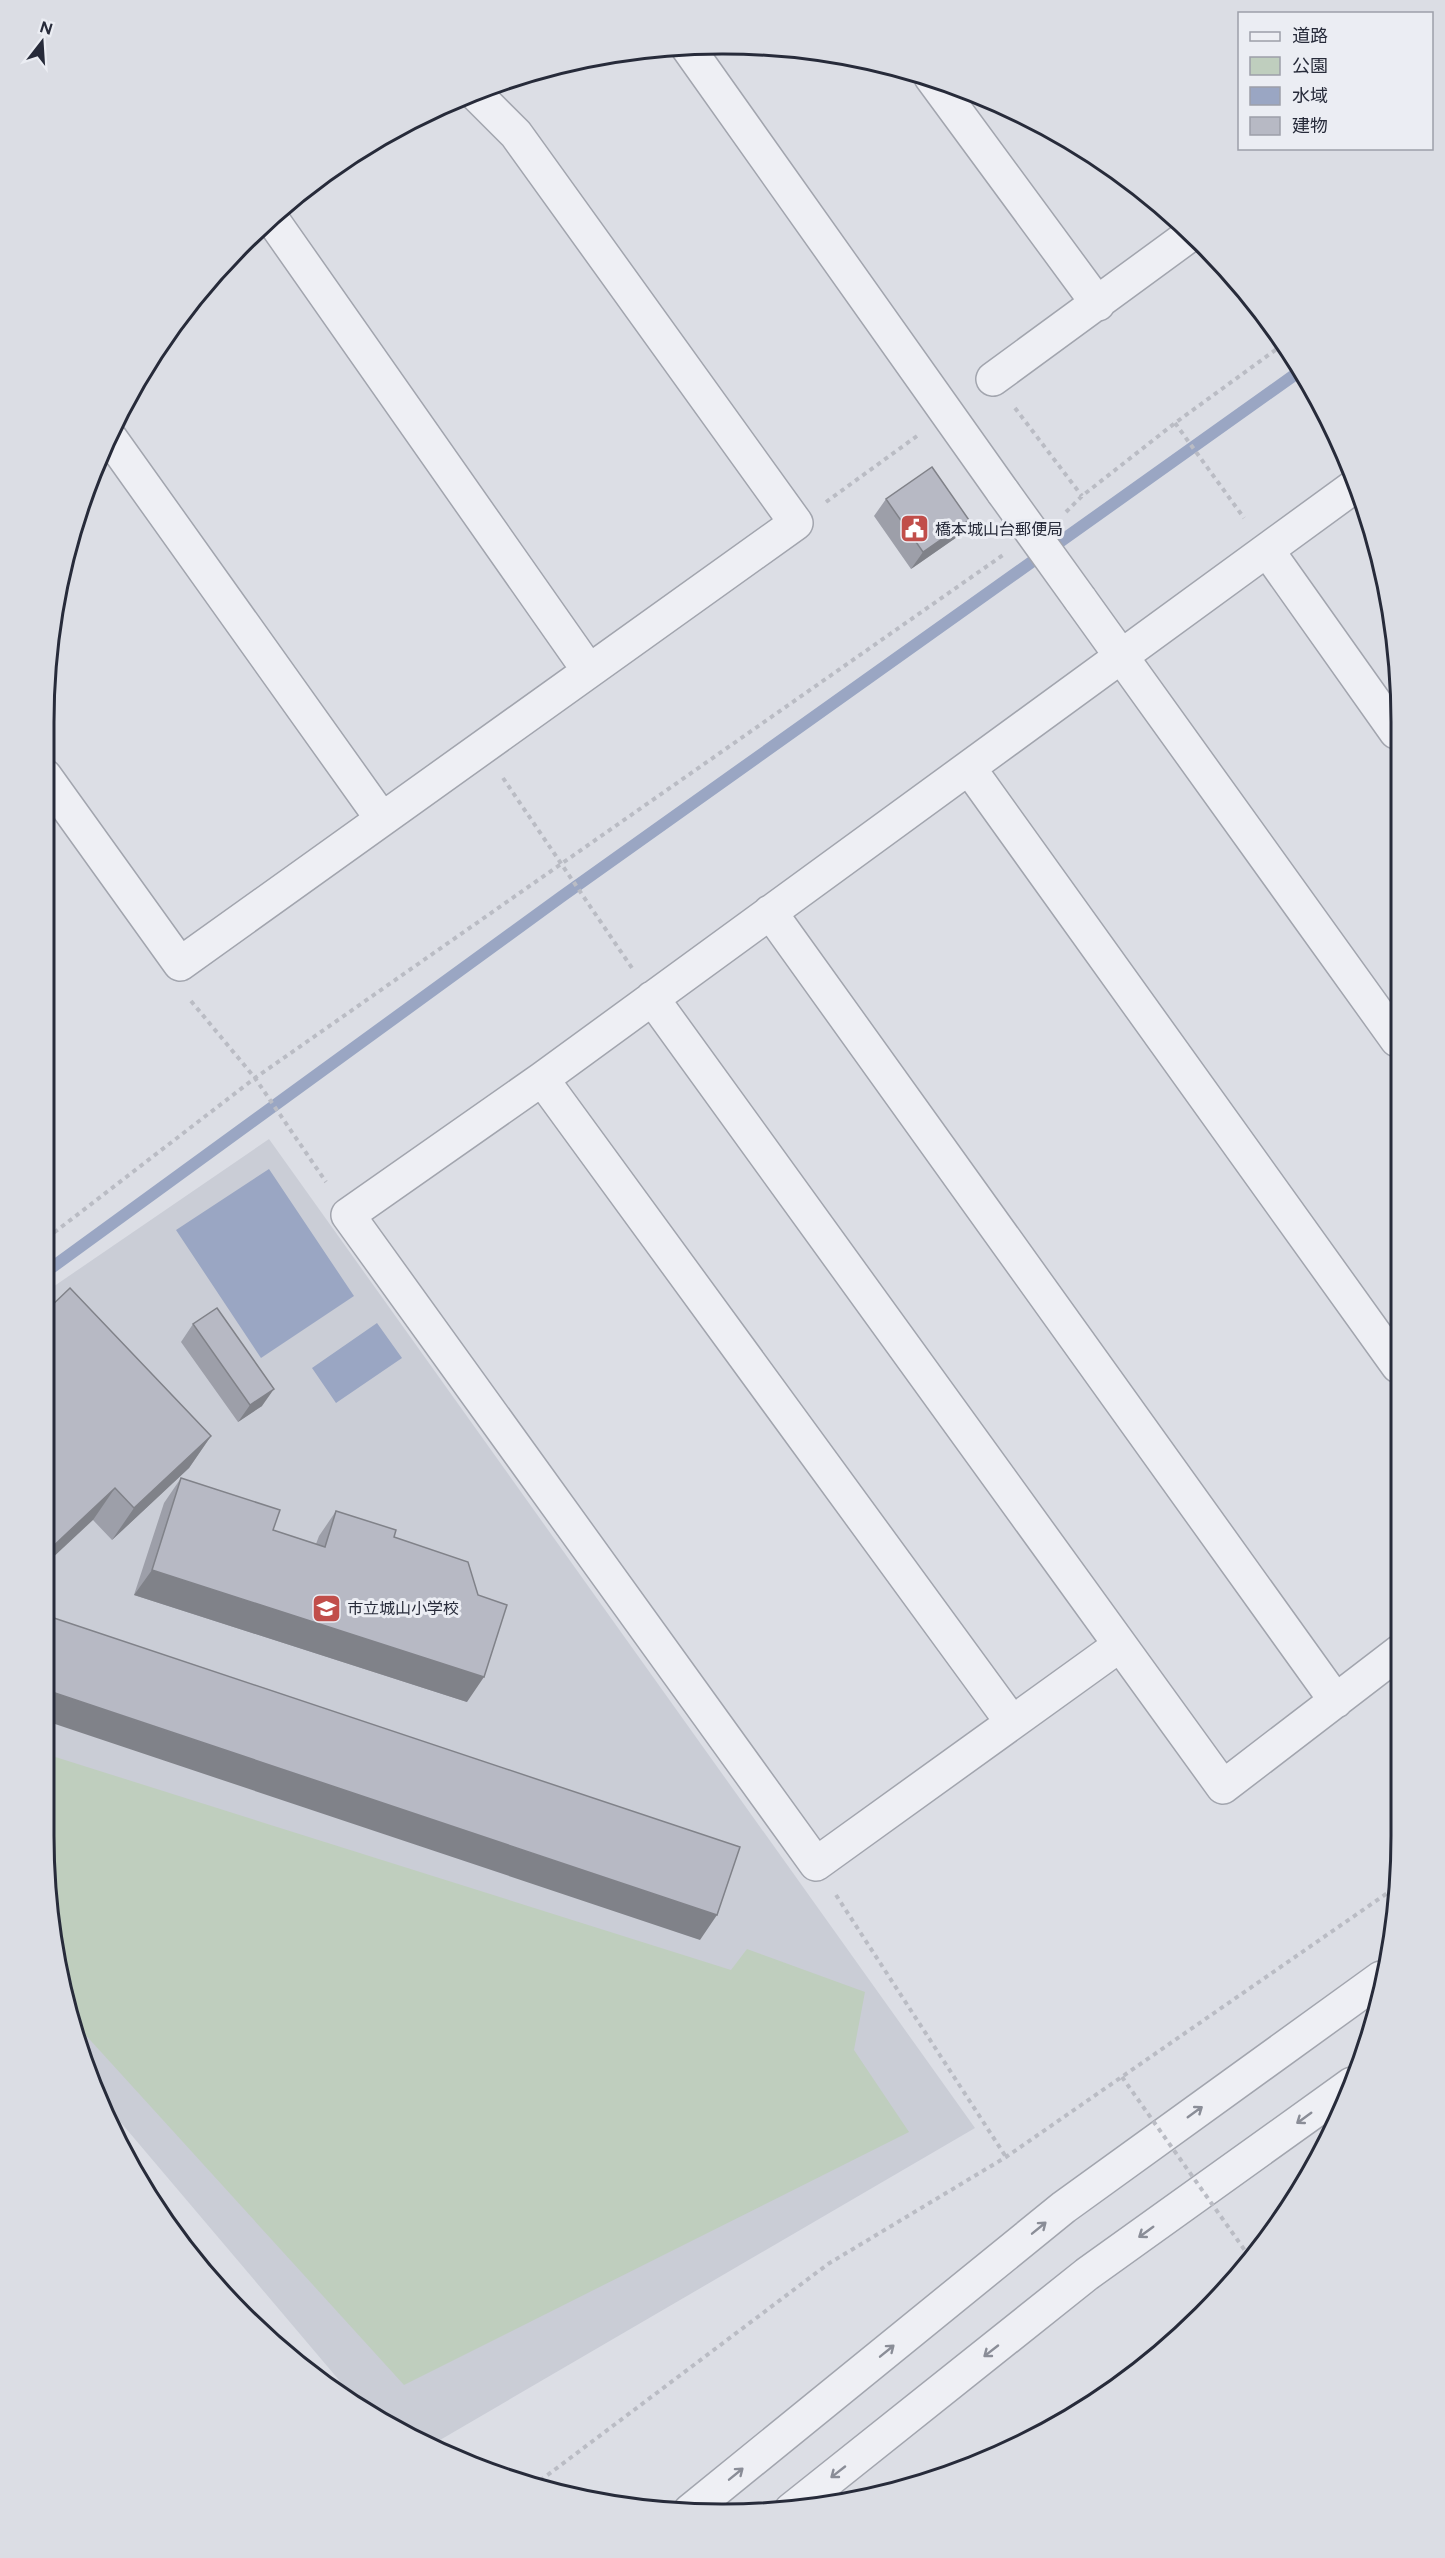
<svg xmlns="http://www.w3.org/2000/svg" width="1445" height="2558" font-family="Figtree,'Noto Sans JP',sans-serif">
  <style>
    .built { fill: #cacdd6 }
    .green { fill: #bfcebe }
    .water { fill: #9aa6c3 }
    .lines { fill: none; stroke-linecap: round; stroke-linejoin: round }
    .stream { stroke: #9aa6c3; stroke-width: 12 }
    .minor-casing { stroke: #a2a5ae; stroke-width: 36 }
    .path { stroke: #babcc4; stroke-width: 4; stroke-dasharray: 4.5 4.5; stroke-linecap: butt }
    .minor { stroke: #eeeff4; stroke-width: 33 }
    .minor-bridge-casing { stroke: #a2a5ae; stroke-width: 36; stroke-linecap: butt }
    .path-bridge { stroke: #babcc4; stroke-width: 4; stroke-dasharray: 4.5 4.5; stroke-linecap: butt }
    .minor-bridge { stroke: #eeeff4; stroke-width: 33 }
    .wall { fill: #9d9fa9 }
    .shaded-wall { fill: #808289 }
    .building { fill: #b7b9c4; stroke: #808289; stroke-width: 1.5 }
    .oneway { stroke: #8a8d97 }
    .labels { text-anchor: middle; stroke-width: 6; stroke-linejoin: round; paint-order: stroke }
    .poi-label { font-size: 16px; fill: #272b3a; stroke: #ebedf3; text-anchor: start }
    .rim { fill: none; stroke: #272b3a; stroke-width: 3 }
  </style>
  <rect width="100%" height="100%" fill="#dcdee5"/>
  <!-- built -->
  <path class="built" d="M269,1139L975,2128L428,2447L366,2412L95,2092L79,2053L49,1924L47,1291Z"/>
  <!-- green -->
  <path class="green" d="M49,1755L731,1970L747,1949L865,1992L854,2050L909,2132L404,2385L71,2019L49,1924Z"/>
  <!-- water -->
  <path class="water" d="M269,1169L354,1296L261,1358L176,1230Z
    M377,1323L402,1358L336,1403L312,1368Z"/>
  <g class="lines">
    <!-- stream -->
    <path class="stream" d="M47,1271L561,897L1300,371"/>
    <defs>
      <path id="minor" d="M686,45L1003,492
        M931,77L1098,304
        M272,219L589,671
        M993,379L1191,234
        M111,439L382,819
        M1267,550L1396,732
        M1080,599L1397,1040
        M969,768L1398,1366
        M45,776L180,964L796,523L516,134L475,93
        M770,912L1336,1701
        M652,998L1223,1787L1399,1652
        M542,1079L1011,1721
        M1120,1645L816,1864L348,1215L542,1079L1356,485
        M791,2510L1087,2274L1352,2084
        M690,2511L1064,2207L1381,1978"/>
    </defs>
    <!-- minor casing -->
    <use href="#minor" class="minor-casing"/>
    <!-- path -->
    <path class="path" d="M1015,408L1082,496
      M1175,423L1244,518
      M826,502L917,436
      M1066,512L1082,496L1175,423L1285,343
      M503,778L632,968
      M191,1001L255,1078L326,1182
      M47,1238L255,1078L1003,555
      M836,1895L1006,2157
      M533,2486L828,2264L1006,2157L1399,1885"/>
    <!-- minor -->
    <use href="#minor" class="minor"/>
    <defs>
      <path id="minor-bridge" d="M1003,492L1080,599"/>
    </defs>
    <!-- minor-bridge casing -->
    <use href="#minor-bridge" class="minor-bridge-casing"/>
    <!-- path-bridge -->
    <path class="path-bridge" d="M1122,2077L1251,2259"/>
    <!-- minor-bridge -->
    <use href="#minor-bridge" class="minor-bridge"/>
  </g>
  <!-- wall -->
  <path class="wall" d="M886,499L969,520L957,537L911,569L874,516Z
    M47,1310L211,1436L189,1468L112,1540L93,1520Z
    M193,1324L262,1406L238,1422L181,1342Z
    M181,1478L273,1530L316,1544L319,1536L336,1511L394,1537L467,1702L134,1595L164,1503Z"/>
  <!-- shaded-wall -->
  <path class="shaded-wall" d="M969,520L957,537L911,569L923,552Z
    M274,1389L262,1406L238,1422L250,1405Z
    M211,1436L189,1468L112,1540L134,1508Z
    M115,1488L93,1520L48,1562V1551Z
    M152,1570L484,1677L467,1702L134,1595Z
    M49,1691L717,1915L700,1940L49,1722Z"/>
  <!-- building -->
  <path class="building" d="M932,467L969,520L923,552L886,499Z
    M70,1288L211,1436L134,1508L115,1488L48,1551L47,1310Z
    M217,1308L274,1389L250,1405L193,1324Z
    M181,1478L280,1510L273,1530L325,1547L336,1511L396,1530L394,1537L468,1562L478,1595L507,1605L484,1677L152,1570Z
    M48,1616L740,1847L717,1915L49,1691Z"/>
  <!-- one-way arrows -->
  <defs><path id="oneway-shaft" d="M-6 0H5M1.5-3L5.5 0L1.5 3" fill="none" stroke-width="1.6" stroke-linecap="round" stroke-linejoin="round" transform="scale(1.5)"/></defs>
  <g class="oneway">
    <use href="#oneway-shaft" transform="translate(1195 2112) rotate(-36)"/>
    <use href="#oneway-shaft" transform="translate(1304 2118) rotate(144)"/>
    <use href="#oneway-shaft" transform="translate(1039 2228) rotate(-39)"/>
    <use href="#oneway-shaft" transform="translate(1146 2232) rotate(144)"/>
    <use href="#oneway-shaft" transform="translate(887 2351) rotate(-39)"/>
    <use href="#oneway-shaft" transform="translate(991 2351) rotate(142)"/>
    <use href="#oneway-shaft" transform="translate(838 2472) rotate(142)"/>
    <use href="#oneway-shaft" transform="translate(736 2474) rotate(-39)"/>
  </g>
  <!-- icons -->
  <defs>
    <symbol id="civic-square" viewBox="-11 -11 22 22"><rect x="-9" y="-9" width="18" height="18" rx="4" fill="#c14e4a" stroke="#ebedf3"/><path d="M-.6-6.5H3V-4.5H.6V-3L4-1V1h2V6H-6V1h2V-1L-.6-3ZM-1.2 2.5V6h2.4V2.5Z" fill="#fff"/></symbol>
    <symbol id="school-square" viewBox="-11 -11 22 22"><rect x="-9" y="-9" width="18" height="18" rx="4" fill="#c14e4a" stroke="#ebedf3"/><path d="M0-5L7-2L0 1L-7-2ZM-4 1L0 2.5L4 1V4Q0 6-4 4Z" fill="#fff"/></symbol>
  </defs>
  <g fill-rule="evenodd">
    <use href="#civic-square" x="898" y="512" width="33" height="33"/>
    <use href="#school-square" x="310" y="1592" width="33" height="33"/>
  </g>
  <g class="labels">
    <!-- poi labels -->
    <g class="poi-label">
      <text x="935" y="535">橋本城山台郵便局</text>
      <text x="347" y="1614">市立城山小学校</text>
    </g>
  </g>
  <!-- crop -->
  <path d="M0 0H1445V2558H0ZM722 54H723A668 668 0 0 1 1391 722V1836A668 668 0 0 1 723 2504H722A668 668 0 0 1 54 1836V722A668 668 0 0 1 722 54Z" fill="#dbdde4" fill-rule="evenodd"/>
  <path class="rim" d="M722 54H723A668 668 0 0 1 1391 722V1836A668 668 0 0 1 723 2504H722A668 668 0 0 1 54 1836V722A668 668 0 0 1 722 54Z"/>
  <!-- legend -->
  <rect x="1238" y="12" width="195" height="138" fill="#ebedf3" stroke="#9d9fa9" stroke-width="1.5"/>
  <rect x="1250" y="32" width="30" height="9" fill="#eeeff4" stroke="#9d9fa9" stroke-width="1.5"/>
  <text x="1292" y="42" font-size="18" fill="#272b3a">道路</text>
  <rect x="1250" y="57" width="30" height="18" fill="#bfcebe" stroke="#9d9fa9" stroke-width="1.5"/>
  <text x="1292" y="72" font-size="18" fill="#272b3a">公園</text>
  <rect x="1250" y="87" width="30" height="18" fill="#9aa6c3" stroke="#9d9fa9" stroke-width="1.5"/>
  <text x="1292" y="102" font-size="18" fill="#272b3a">水域</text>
  <rect x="1250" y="117" width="30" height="18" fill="#b7b9c4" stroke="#9d9fa9" stroke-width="1.5"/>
  <text x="1292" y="132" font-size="18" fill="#272b3a">建物</text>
  <!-- north arrow -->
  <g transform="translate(42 42) rotate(17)" stroke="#ebedf3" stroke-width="4.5" paint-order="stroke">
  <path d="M0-4.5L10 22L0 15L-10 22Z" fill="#272b3a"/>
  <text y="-9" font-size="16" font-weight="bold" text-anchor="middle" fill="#272b3a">N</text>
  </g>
</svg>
